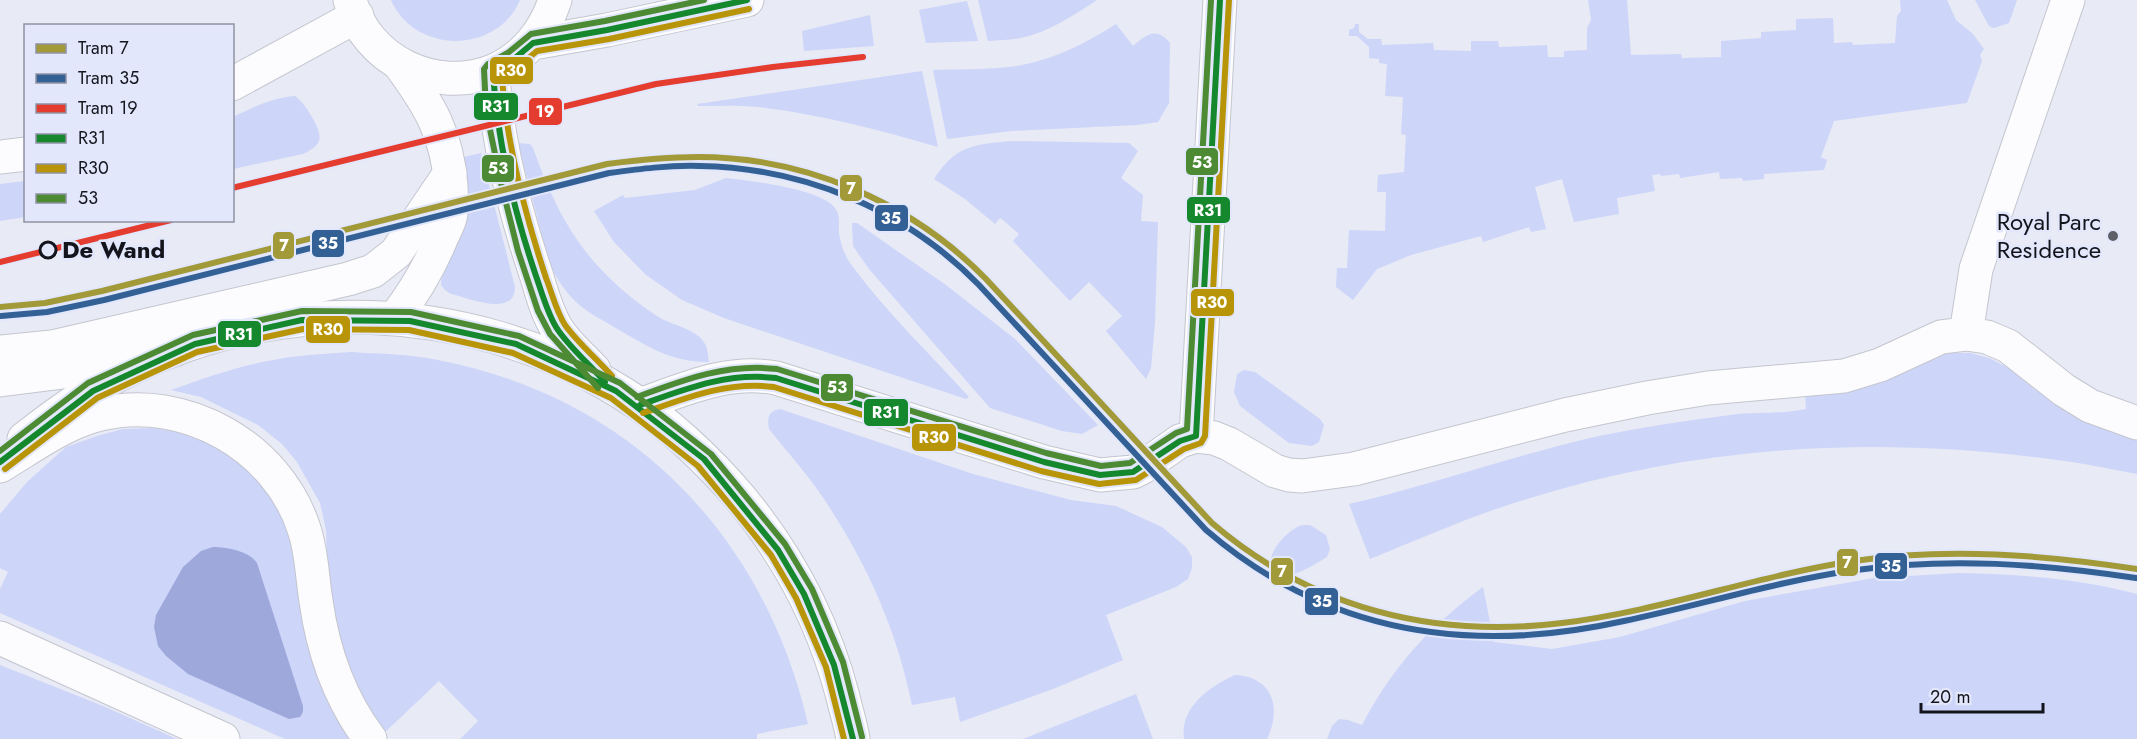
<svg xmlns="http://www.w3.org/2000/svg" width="2137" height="739" font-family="Jost,sans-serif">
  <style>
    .green { fill: #cdd5f9 }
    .water { fill: #9ea8db }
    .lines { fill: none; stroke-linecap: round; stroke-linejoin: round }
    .street-casing { stroke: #c4c6cf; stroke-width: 35 }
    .secondary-casing { stroke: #c4c6cf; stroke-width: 35 }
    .primary-casing { stroke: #c4c6cf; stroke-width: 35 }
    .highway-casing { stroke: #c4c6cf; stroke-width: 35 }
    .street { stroke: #fcfcfe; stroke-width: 33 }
    .secondary { stroke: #fcfcfe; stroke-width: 33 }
    .primary { stroke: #fcfcfe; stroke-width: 33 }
    .highway { stroke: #fcfcfe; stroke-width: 33 }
    .bus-1-casing { stroke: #e2e7fc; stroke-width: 10 }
    .bus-2-casing { stroke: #e2e7fc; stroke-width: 10 }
    .bus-3-casing { stroke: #e2e7fc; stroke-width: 10 }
    .bus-1 { stroke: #15882e; stroke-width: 6 }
    .bus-2 { stroke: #b89508; stroke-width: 6 }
    .bus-3 { stroke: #4c8b33; stroke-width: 6 }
    .tram-1-casing { stroke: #e2e7fc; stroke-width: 10 }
    .tram-2-casing { stroke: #e2e7fc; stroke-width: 10 }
    .tram-3-casing { stroke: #e2e7fc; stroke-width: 10 }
    .tram-1 { stroke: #a29939; stroke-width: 6 }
    .tram-2 { stroke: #336195; stroke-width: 6 }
    .tram-3 { stroke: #e43c2e; stroke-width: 6 }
    .poi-dot { fill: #5e6068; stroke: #e2e7fc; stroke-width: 2 }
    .stop-dot { fill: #e2e7fc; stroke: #14151c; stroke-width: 3 }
    .labels { text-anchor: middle; stroke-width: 5; stroke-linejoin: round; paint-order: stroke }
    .poi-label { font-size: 24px; fill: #14151c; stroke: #e2e7fc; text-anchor: end }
    .stop-label { font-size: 24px; font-weight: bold; fill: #14151c; stroke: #e2e7fc; text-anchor: start }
    .line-badge { stroke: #e2e7fc; stroke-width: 2 }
    .badge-label { font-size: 16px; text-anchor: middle; font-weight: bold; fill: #fff }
  </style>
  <rect width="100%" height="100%" fill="#e8eaf6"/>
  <!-- green -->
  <path class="green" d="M391,0H520C497,55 414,54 391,0Z
    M978,0H1097C1074,15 1049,32 1021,38C1010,40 999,40 988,41Z
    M1588,0H1627L1631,55L1681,54L1682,58L1721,57V41L1761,38V32L1796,30V19L1833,18L1834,43L1852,42L1853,45L1895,43L1897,16L1901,11L1900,0H1947L1956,20L1973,34L1984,49L1980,55L1982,61L1967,103L1834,121L1821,157L1827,160L1824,170L1764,174V179L1743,181L1742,178L1720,179L1719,172L1680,178L1679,174L1661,176L1660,174L1652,175L1655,191L1617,198L1619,214L1574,222L1562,179L1535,187L1546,229L1531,232L1529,227L1483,242L1481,236L1411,255L1377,269L1353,300L1336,287L1337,268H1347L1349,230L1385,231L1386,192H1377L1378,175L1404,172L1406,135L1401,134L1403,97L1385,96L1387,64L1379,63V59L1369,58V47L1357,36H1349V30L1354,28L1355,24H1359V32L1368,39H1381L1382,45L1433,43L1434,50L1471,51V41H1498L1499,47L1547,45L1548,57H1564V51L1587,50V28L1591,20Z
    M1975,0H2017L2009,23L1994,28L1989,26Z
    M967,1L978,41L926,43L919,10Z
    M870,15L874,46L804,51L802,31Z
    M1116,24L1133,46C1146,35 1156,26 1170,43L1169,103L1158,122L1137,125L1011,131L947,139L933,70C958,69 983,70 1008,67C1047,63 1083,45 1116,24Z
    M922,71L938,147C879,130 820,114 758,107C738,105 718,106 698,106L697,104Z
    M295,96C304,103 308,110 313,119C323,137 323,145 303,154L233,169V117C253,107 272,98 295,96Z
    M1010,141L1129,143L1138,151L1121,178L1143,195L1141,221L1158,222L1155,323L1151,368L1146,379L1106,331L1122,316L1089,282L1070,301L1013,241L1019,234L1003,220L1000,218L995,224L965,199L934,179C956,145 973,145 1010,141Z
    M518,143L530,144L533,148C556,212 579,255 632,298C642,306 652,313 662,319C676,326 698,330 705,344C708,349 708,356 709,362C670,362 647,346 614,327C601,319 586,312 575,301C564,290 556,277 549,263Z
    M481,153L515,287C515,318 469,298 451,294L445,290L441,285C441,266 456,251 461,233C465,218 461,176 460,158Z
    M726,178C752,181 811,188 831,204C842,213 838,222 839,233C841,246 845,257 853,267C887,313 930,354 969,397L966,399L724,318L682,300L646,275L614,242L594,211L623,195L625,198L695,190Z
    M25,181V217L0,221V184Z
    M852,223H857L946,285L1015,339L1098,425L1082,434L1062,431L990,408L869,269L853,246Z
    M351,352C380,354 409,354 438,360C630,397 764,534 808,724L757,734V739H460L478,721L439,681L381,736L348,681L328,586L326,530L320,503L297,462L282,444L258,425L201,397L171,390C202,379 235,367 268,361C296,355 324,354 351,352Z
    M1949,353H1970L1989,358L2011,369L2034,389L2053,402L2137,436V474C2110,469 2083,463 2057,460C1878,435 1699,445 1527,499C1473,515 1422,538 1370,559L1349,504C1431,485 1512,456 1594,437C1642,427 1690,420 1738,414C1761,412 1784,414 1806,409L1805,392L1930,355Z
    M1244,370L1255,372L1320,419L1324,425L1319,442L1312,446L1289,443L1240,406L1234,392L1237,374Z
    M780,409L973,474L1071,500L1116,506L1162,527L1186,547L1192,557V568L1188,579L1176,587L1106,615L1123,660L1053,689L960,722L955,697L912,705C898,635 870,570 831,510C814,481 790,456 769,429C767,419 768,411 780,409Z
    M152,428L178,432L205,440L223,450L263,483L288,522L331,706L350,739H285L0,613V589L8,572L0,568V514L27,482L66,447L97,436L123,429Z
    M1303,525H1310L1326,535L1330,549L1327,557C1316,563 1297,577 1283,575C1253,572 1282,530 1303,525Z
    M1959,573C2020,574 2078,579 2137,594V739H1327L1332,726L1339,719L1348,720L1362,725C1393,666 1430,626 1483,587L1494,642L1552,649L1620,637L1745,601L1874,578Z
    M0,665L103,706L177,739H0Z
    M1235,675C1273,677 1282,708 1267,739H1184C1180,707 1209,687 1235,675Z
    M1136,694L1153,739H1023Z"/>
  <!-- water -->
  <path class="water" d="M213,547C227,547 249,551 257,563L303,706V712L300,717L289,719L188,674L166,656L158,646L154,627L156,615L183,567L201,551Z"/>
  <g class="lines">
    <defs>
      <path id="street" d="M232,84L357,16
        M0,157L26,154
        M1966,334L1976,269L2068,0
        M640,405C685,389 728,369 776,378L1044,462L1100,475L1133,472L1143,467L1180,441L1196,436L1214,438L1229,444L1275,471L1289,475L1302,476L1354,469L1565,415L1647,398L1708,388L1844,376L1880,365L1941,337L1966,334L1987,337L2008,346L2064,390L2090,406L2137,423
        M1196,436L1220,0"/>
      <path id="secondary" d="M350,0C366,61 436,94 493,71C524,58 545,31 555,0
        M533,43L607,30L747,0
        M493,71C496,140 515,212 537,277C542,294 547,313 557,329C566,344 582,357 594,370
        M395,318C414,293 429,268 441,239C444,232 448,225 450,218C453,208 451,196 451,186C447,134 430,106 400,65
        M24,439C58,412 93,387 132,368C280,294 464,302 607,384C653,410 695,447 730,486C785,548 822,617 843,697C846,711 851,725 853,739"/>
      <path id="primary" d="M0,466C32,447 65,422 101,414C185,394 278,447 304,529C312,552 312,577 316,601C323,651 339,698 370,739"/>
      <path id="highway" d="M0,352L52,347L348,279L373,271L396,253L450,173
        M0,380L79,370L174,350
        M0,638L223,739"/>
    </defs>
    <!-- street casing -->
    <use href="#street" class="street-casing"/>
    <!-- secondary casing -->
    <use href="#secondary" class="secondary-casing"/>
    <!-- primary casing -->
    <use href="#primary" class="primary-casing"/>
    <!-- highway casing -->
    <use href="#highway" class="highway-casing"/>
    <!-- street -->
    <use href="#street" class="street"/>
    <!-- secondary -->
    <use href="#secondary" class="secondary"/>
    <!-- primary -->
    <use href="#primary" class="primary"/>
    <!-- highway -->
    <use href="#highway" class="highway"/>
    <defs>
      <path id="bus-1" d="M605,382C591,366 567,345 556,327C547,312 542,293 536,276C514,211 497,140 493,71L514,59L533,43L607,30L747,0
        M640,405C685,389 727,372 776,378L1044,462L1100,475L1133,472L1180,441L1196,436L1220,0
        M0,462L93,391L195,344L302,320L410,321L516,344L616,391L704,459L778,550L804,594L834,665L853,739"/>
      <path id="bus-2" d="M612,376C597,359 578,343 565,325C556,311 552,293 546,278C525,214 506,144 502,76L519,66L537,51L609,39L749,9
        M643,413C686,398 727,381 774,387L1041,471L1099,484L1136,480L1184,449L1201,443L1205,436L1229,0
        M5,469L97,398L197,352L303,329L409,330L513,353L611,398L698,466L771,555L796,598L826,667L844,739"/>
      <path id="bus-3" d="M598,388L550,334L538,311L518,251L501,183L486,110L484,69L488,64L509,52L531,34L605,21L704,0
        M637,397C683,380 727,363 777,369L1046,453L1101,466L1130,463L1176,433L1187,429L1211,0
        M0,451L88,383L193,335L302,311L411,312L519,336L620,383L711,454L785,544L812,589L843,662L862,737"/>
    </defs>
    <!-- bus-1 casing -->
    <use href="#bus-1" class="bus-1-casing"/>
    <!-- bus-2 casing -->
    <use href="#bus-2" class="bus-2-casing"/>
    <!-- bus-3 casing -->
    <use href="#bus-3" class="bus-3-casing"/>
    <!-- bus-1 -->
    <use href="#bus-1" class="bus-1"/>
    <!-- bus-2 -->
    <use href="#bus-2" class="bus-2"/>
    <!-- bus-3 -->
    <use href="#bus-3" class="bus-3"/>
    <defs>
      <path id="tram-1" d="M0,307L45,303L102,291L607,164C637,160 667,157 698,157C805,157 911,202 986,279L1212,523C1311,608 1433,639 1562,623C1661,611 1755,576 1854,561C1948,547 2044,555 2137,569"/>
      <path id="tram-2" d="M1,316L47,312L104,300L609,173C639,169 669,165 700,166C805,168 906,210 979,285L1206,530C1328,635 1471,655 1624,621C1702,605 1777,581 1856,570C1949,557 2043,564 2136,578"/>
      <path id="tram-3" d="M232,188L656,84L773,67L863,57
        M0,262L171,220"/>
    </defs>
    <!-- tram-1 casing -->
    <use href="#tram-1" class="tram-1-casing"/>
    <!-- tram-2 casing -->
    <use href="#tram-2" class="tram-2-casing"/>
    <!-- tram-3 casing -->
    <use href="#tram-3" class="tram-3-casing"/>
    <!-- tram-1 -->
    <use href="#tram-1" class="tram-1"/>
    <!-- tram-2 -->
    <use href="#tram-2" class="tram-2"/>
    <!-- tram-3 -->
    <use href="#tram-3" class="tram-3"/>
  </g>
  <!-- markers -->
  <circle class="poi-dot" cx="2113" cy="236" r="6"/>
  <circle class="stop-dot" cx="48" cy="250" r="8"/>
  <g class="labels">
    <!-- poi labels -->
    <g class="poi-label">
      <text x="2101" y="230">Royal Parc<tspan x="2101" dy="28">Residence</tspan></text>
    </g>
    <!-- stop labels -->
    <g class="stop-label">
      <text x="62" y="258">De Wand</text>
    </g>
  </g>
  <g class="line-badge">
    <rect x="489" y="56" width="45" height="29" rx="6" fill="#b89508"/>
    <rect x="473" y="92" width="46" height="29" rx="6" fill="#15882e"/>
    <rect x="528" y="97" width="35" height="29" rx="6" fill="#e43c2e"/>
    <rect x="1185" y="147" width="34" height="29" rx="6" fill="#4c8b33"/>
    <rect x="481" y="154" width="34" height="29" rx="6" fill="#4c8b33"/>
    <rect x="839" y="174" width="24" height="28" rx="6" fill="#a29939"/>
    <rect x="1186" y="196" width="45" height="28" rx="6" fill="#15882e"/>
    <rect x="874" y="204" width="35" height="28" rx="6" fill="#336195"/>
    <rect x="311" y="229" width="34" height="29" rx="6" fill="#336195"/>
    <rect x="272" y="231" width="23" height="29" rx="6" fill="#a29939"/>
    <rect x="1190" y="288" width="45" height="29" rx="6" fill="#b89508"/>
    <rect x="305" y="315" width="46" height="29" rx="6" fill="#b89508"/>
    <rect x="217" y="320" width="45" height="28" rx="6" fill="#15882e"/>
    <rect x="820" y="373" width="34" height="29" rx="6" fill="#4c8b33"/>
    <rect x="863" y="398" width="46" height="29" rx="6" fill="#15882e"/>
    <rect x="911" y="423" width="46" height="29" rx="6" fill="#b89508"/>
    <rect x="1836" y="548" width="23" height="29" rx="6" fill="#a29939"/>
    <rect x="1874" y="552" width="34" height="28" rx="6" fill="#336195"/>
    <rect x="1270" y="557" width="24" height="29" rx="6" fill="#a29939"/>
    <rect x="1304" y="587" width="35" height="29" rx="6" fill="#336195"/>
  </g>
  <g class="badge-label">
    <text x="511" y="76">R30</text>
    <text x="496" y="112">R31</text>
    <text x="545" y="117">19</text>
    <text x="1202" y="168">53</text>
    <text x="498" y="174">53</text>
    <text x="851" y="194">7</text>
    <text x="1208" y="216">R31</text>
    <text x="891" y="224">35</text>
    <text x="328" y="249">35</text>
    <text x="284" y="251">7</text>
    <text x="1212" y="308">R30</text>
    <text x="328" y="335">R30</text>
    <text x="239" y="340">R31</text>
    <text x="837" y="393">53</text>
    <text x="886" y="418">R31</text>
    <text x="934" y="443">R30</text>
    <text x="1847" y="568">7</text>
    <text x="1891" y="572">35</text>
    <text x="1282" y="577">7</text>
    <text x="1322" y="607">35</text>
  </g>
  <!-- legend -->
  <rect x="24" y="24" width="210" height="198" fill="#e2e7fc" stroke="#9093a2" stroke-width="1.5"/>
  <rect x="36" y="44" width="30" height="9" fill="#a29939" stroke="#9093a2" stroke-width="1.5"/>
  <text x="78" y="54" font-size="18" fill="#14151c">Tram 7</text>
  <rect x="36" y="74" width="30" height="9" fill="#336195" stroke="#9093a2" stroke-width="1.5"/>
  <text x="78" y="84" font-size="18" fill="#14151c">Tram 35</text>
  <rect x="36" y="104" width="30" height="9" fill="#e43c2e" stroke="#9093a2" stroke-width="1.5"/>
  <text x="78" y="114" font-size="18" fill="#14151c">Tram 19</text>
  <rect x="36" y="134" width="30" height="9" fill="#15882e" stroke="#9093a2" stroke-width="1.5"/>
  <text x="78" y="144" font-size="18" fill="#14151c">R31</text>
  <rect x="36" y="164" width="30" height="9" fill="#b89508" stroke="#9093a2" stroke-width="1.5"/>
  <text x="78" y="174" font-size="18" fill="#14151c">R30</text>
  <rect x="36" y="194" width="30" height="9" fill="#4c8b33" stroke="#9093a2" stroke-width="1.5"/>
  <text x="78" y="204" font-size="18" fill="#14151c">53</text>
  <!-- scale -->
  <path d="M1921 703v9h122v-9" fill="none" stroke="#14151c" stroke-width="3"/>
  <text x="1930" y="703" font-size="18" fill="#14151c" stroke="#e2e7fc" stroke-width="4.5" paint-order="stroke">20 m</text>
</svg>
